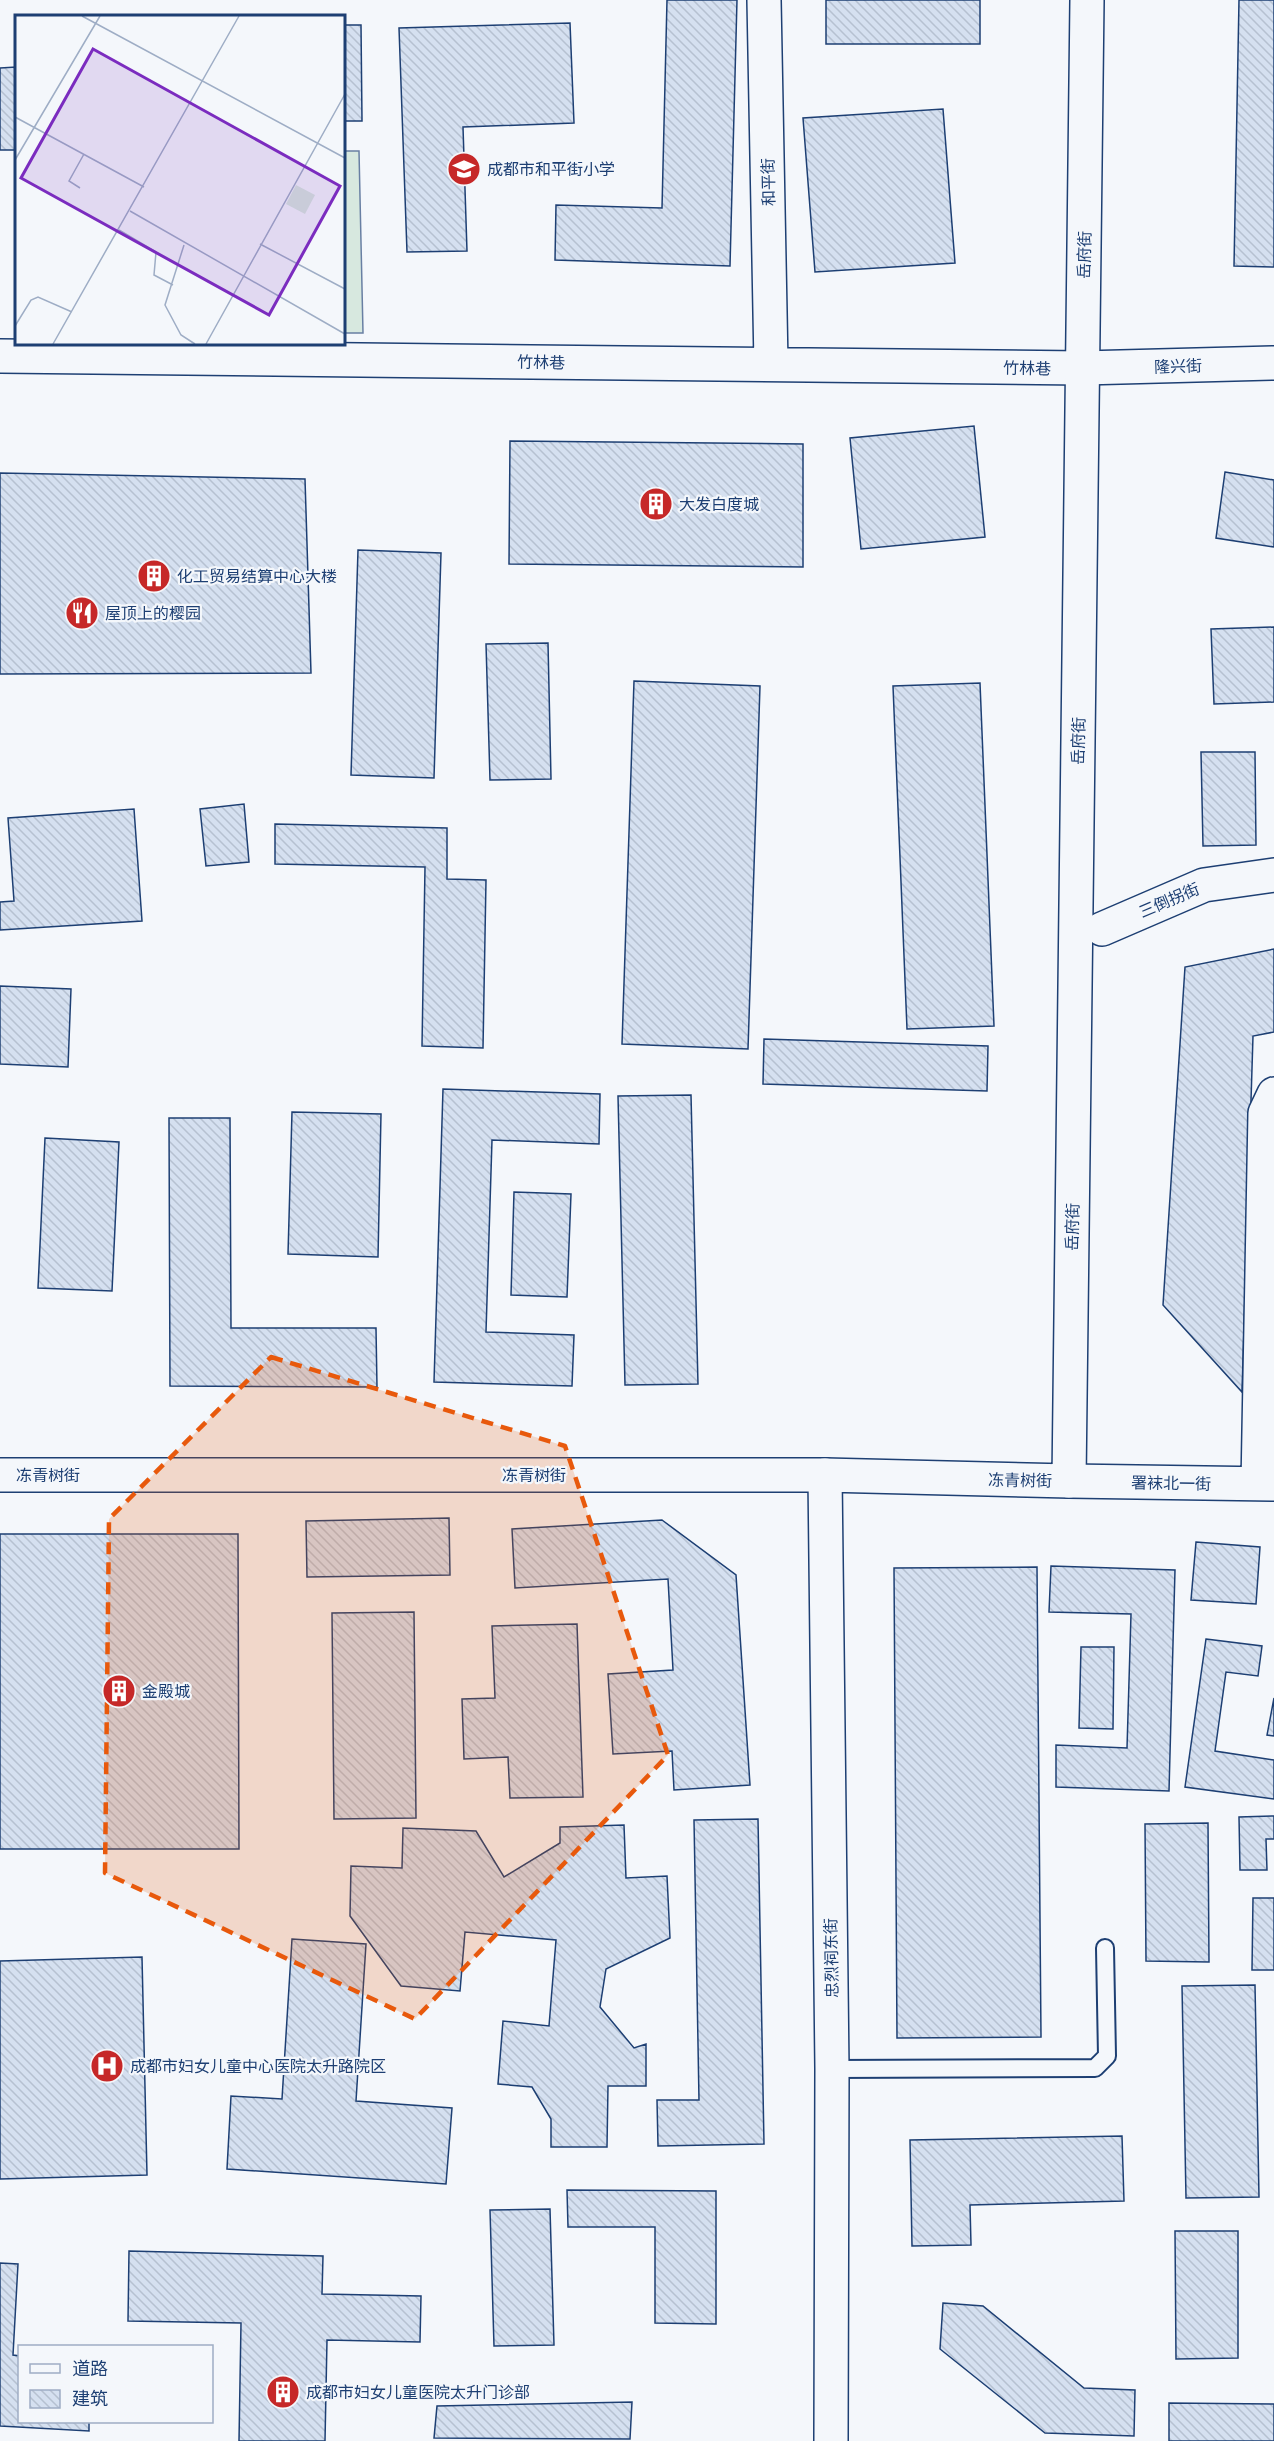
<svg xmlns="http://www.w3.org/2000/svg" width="1274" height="2441" font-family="'Nunito Sans','Noto Sans SC',sans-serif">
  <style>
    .grass { fill: #d7e8df; stroke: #687fa3; stroke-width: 1.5 }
    .building { fill: url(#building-back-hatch); stroke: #1d3f73; stroke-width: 1.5 }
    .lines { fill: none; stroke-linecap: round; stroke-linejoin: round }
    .service-casing { stroke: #1d3f73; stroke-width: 20 }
    .minor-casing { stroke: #1d3f73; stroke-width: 36 }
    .tertiary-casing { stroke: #1d3f73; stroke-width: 36 }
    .service { stroke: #f4f7fb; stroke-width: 16 }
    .minor { stroke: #f4f7fb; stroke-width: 33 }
    .tertiary { stroke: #f4f7fb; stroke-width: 33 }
    .marked { fill: #e8590c; fill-opacity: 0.2; stroke: #e8590c; stroke-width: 4.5; stroke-dasharray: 12 8; stroke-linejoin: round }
    .labels { text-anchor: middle; stroke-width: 4.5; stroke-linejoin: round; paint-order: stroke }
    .poi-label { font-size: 16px; fill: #1d3f73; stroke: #f4f7fb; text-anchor: start }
    .street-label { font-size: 16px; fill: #1d3f73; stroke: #f4f7fb }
    .inset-road { fill: none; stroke: #9eadc5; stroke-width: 1.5 }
    .view { fill: #7b2cbf; fill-opacity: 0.15; stroke: #7b2cbf; stroke-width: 3 }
    .inset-edge { fill: none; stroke: #1d3f73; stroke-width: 3 }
  </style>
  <defs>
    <pattern id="building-back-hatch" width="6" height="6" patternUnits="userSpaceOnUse" patternTransform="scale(1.5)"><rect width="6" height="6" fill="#d5e0f0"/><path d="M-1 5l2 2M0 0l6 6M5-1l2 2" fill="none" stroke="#b6c1d1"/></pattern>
  </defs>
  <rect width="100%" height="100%" fill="#f4f7fb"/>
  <!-- grass -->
  <path class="grass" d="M344,151H359L363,333H344Z"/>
  <!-- building -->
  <path class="building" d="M667,0H737L730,266L555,260L556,205L662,208Z
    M826,0H980V44H826Z
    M1239,0H1274V267L1234,266Z
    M570,23L574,123L463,127L467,251L407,252L399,28Z
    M344,25H361L362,121H344Z
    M16,67V150H0V68Z
    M943,109L955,263L815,272L803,118Z
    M974,426L985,537L861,549L850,438Z
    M510,441L803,444V567L509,564Z
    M1225,472L1274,480V547L1216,538Z
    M0,473L305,479L311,673L0,674Z
    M358,550L441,553L434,778L351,775Z
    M1274,627V702L1214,704L1211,629Z
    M548,643L551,779L490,780L486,644Z
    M634,681L760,686L748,1049L622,1044Z
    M980,683L994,1026L907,1029L893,686Z
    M1201,752H1255L1256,845L1203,846Z
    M244,804L249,862L206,866L200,809Z
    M134,809L142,921L0,930V902L14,901L8,818Z
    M275,824L447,828V879L486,880L483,1048L422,1046L425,867L275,864Z
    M1274,949V1032L1253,1036L1242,1392L1163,1305L1185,967Z
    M0,986L71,989L68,1067L0,1064Z
    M764,1039L988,1046L987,1091L763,1084Z
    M443,1089L600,1094L599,1144L492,1140L486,1332L574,1335L572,1386L434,1382Z
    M691,1095L698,1384L625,1385L618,1096Z
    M292,1112L381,1114L378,1257L288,1254Z
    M169,1118H230L231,1328H376L377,1387L170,1386Z
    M45,1138L119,1142L112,1291L38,1288Z
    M514,1192L571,1194L567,1297L511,1295Z
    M449,1518L450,1575L307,1577L306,1521Z
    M662,1520L736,1575L750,1785L674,1790L672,1751L613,1754L608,1674L673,1670L668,1579L515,1588L512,1529Z
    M0,1534H238L239,1849H0Z
    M1196,1542L1260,1547L1256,1604L1191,1600Z
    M1051,1566L1175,1570L1169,1791L1056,1787V1745L1127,1748L1131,1614L1049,1612Z
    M1037,1567L1041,2037L897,2038L894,1568Z
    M414,1612L416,1818L334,1819L332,1613Z
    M577,1624L583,1797L510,1798L508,1757L464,1759L462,1699L495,1698L492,1626Z
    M1206,1639L1262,1646L1258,1676L1226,1672L1215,1751L1274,1760V1799L1185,1787Z
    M1081,1647H1114L1113,1729L1079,1728Z
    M1274,1698V1736L1267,1735Z
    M1274,1816V1839H1266L1267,1870H1240L1239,1817Z
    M758,1819L764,2144L658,2146L657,2100H699L694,1820Z
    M1208,1823L1209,1962L1146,1961L1145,1824Z
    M624,1825L626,1878L667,1876L670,1938L606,1969L600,2007L634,2048L646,2044V2086H608L607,2147H551V2119L532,2087L498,2084L503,2021L549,2026L556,1940L465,1932L460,1991L401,1986L350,1916L351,1866L402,1868L403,1828L476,1831L504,1877L560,1843V1827Z
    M1253,1898H1274V1970H1252Z
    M292,1939L366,1944L356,2101L452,2108L446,2184L227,2169L231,2096L282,2099Z
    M142,1957L147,2175L0,2179V1961Z
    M1255,1985L1259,2197L1186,2198L1182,1986Z
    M1122,2136L1124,2201L970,2205L971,2245L912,2246L910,2140Z
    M567,2190L716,2191V2324L655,2323V2227H568Z
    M550,2209L554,2345L494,2346L490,2210Z
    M1175,2231H1238V2358L1176,2359Z
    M129,2251L323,2256L322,2294L421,2296L420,2342L327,2340L325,2441H239L241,2323L128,2321Z
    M0,2263L18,2264L13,2355L20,2356V2422H89V2431L0,2426Z
    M943,2303L983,2306L1084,2388L1135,2390L1134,2436L1045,2433L940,2349Z
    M632,2402L630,2439L434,2438L437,2406Z
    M1169,2403L1274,2404V2441H1169Z"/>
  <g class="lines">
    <defs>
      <path id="service" d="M832,2069L1095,2068L1107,2056L1105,1948"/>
      <path id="minor" d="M764,0L771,364
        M0,356L1083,368L1274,363
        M1102,929L1204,885L1274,875
        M0,1475H825
        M1069,1481L1274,1484
        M1258,1484L1265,1113L1274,1094"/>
      <path id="tertiary" d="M831,2441L832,2069L825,1475L1069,1481L1087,0"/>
    </defs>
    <!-- service casing -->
    <use href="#service" class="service-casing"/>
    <!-- minor casing -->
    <use href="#minor" class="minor-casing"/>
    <!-- tertiary casing -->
    <use href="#tertiary" class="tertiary-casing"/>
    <!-- service -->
    <use href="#service" class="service"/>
    <!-- minor -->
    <use href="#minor" class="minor"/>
    <!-- tertiary -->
    <use href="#tertiary" class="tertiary"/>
  </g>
  <!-- marked area -->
  <path class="marked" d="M271,1357L565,1446L668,1755L415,2019L105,1873L109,1519Z"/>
  <!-- icons -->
  <defs>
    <symbol id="school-disc" viewBox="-11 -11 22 22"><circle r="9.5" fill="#c62828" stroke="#f4f7fb"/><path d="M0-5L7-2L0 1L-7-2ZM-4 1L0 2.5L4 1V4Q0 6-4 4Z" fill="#fff"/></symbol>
    <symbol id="building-disc" viewBox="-11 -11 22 22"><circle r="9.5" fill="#c62828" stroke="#f4f7fb"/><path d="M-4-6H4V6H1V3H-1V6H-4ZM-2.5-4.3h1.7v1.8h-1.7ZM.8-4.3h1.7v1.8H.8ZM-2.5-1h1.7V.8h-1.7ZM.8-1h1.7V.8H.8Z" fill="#fff"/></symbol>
    <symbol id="restaurant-disc" viewBox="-11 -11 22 22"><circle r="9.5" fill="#c62828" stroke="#f4f7fb"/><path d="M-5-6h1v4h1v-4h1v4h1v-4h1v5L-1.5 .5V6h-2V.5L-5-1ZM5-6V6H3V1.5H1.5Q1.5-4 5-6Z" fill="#fff"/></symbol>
    <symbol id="hospital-disc" viewBox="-11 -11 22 22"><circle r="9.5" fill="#c62828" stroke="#f4f7fb"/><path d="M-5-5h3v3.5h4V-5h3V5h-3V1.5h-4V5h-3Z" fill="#fff"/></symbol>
  </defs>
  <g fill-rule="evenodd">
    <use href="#school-disc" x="445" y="150" width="38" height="38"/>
    <use href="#building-disc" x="637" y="485" width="38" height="38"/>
    <use href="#building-disc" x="135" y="557" width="38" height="38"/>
    <use href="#restaurant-disc" x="63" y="594" width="38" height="38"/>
    <use href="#building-disc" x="100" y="1672" width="38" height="38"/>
    <use href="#hospital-disc" x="88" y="2047" width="38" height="38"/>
    <use href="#building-disc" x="264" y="2373" width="38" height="38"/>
  </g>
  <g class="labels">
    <!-- poi labels -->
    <g class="poi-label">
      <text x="487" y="175">成都市和平街小学</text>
      <text x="679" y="510">大发白度城</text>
      <text x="177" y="582">化工贸易结算中心大楼</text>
      <text x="105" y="619">屋顶上的樱园</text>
      <text x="142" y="1697">金殿城</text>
      <text x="130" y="2072">成都市妇女儿童中心医院太升路院区</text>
      <text x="306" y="2398">成都市妇女儿童医院太升门诊部</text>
    </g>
    <!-- street labels -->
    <g class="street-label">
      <text transform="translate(768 182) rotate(-91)" y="6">和平街</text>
      <text transform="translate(1084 255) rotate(-89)" y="6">岳府街</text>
      <text transform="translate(541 362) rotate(1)" y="6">竹林巷</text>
      <text transform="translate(1178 366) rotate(-2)" y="6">隆兴街</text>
      <text transform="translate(1027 368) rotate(1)" y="6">竹林巷</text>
      <text transform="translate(1078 741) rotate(-89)" y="6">岳府街</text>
      <text transform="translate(1169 900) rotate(-23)" y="6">三倒拐街</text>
      <text transform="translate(1072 1227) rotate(-89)" y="6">岳府街</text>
      <text x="48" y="1481">冻青树街</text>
      <text x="534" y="1481">冻青树街</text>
      <text transform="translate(1020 1480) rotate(1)" y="6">冻青树街</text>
      <text transform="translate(1171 1483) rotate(1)" y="6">署袜北一街</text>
      <text transform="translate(831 1958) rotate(-91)" y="6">忠烈祠东街</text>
    </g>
  </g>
  <!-- overview -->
  <g transform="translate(15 15)">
    <rect width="330" height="330" fill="#f4f7fb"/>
    <path d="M281,170L300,180L290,199L271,189Z" fill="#d7e8df"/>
    <path class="inset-road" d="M67,1L330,143M0,102L129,172M0,145L85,1M65,173L54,166L69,139M115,196L330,319M104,215L141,237L139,260L158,270M245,229L330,274M169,230L150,290L166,320L180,329M0,311L16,285L23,282L57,297M38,329L224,1M191,329L330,79"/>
    <path class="view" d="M78,34L325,171L254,300L6,163Z"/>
    <rect width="330" height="330" class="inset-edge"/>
  </g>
  <!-- legend -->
  <rect x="18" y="2345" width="195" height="78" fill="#f4f7fb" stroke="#9eadc5" stroke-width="1.5"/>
  <rect x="30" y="2364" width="30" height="9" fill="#f4f7fb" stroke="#9eadc5" stroke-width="1.5"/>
  <text x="72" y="2375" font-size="18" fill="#1d3f73">道路</text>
  <rect x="30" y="2390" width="30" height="18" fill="url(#building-back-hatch)" stroke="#9eadc5" stroke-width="1.5"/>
  <text x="72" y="2405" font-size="18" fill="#1d3f73">建筑</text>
</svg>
